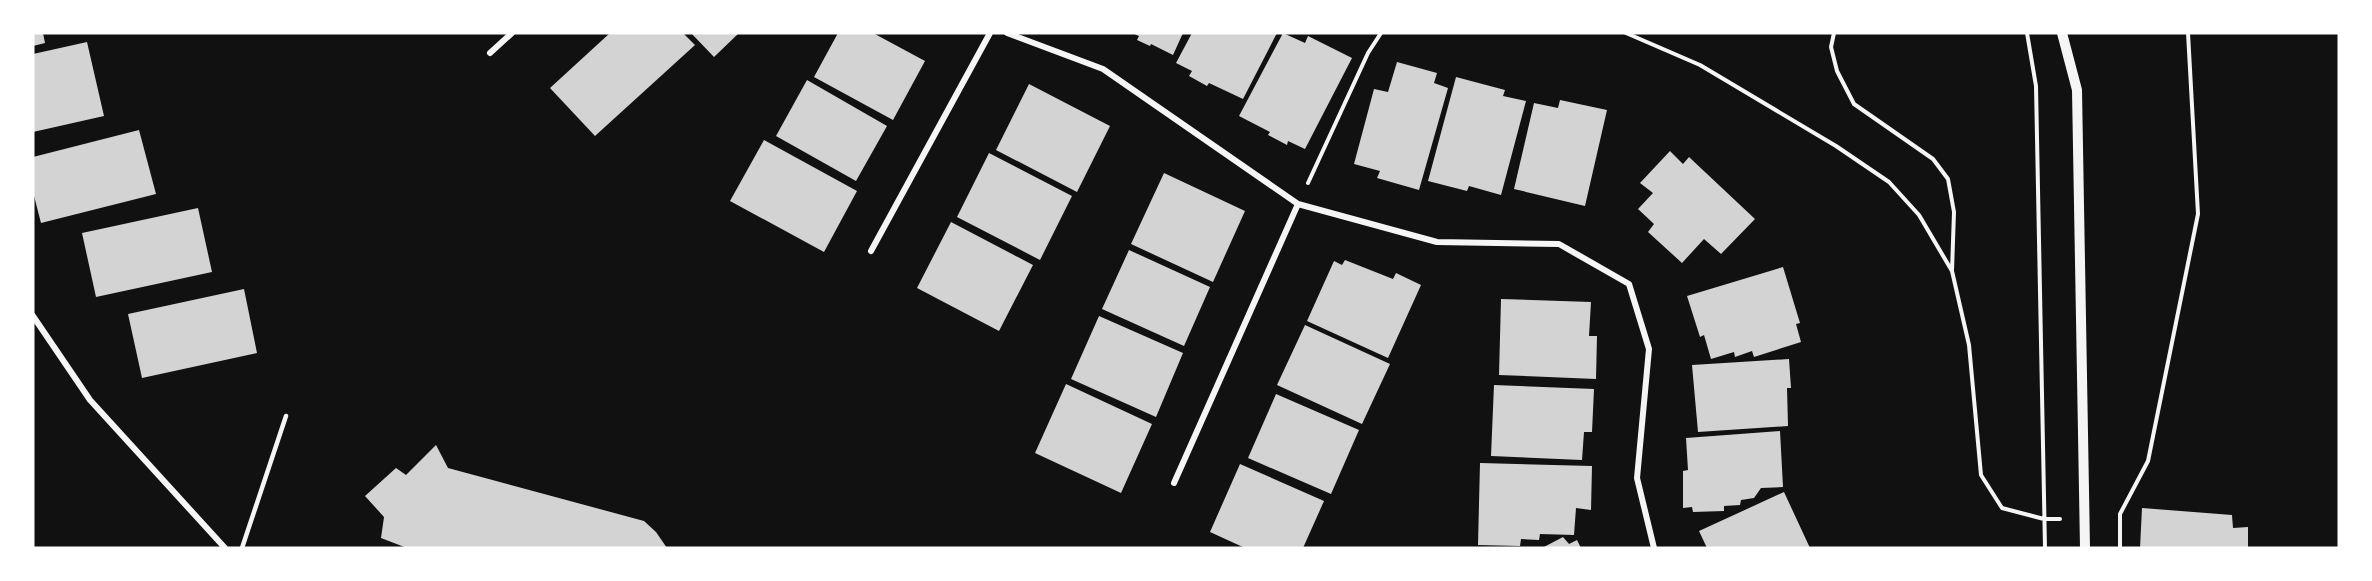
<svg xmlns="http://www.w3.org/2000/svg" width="2372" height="581" font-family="'PT Sans Narrow',sans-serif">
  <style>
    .building { fill: #d3d3d3 }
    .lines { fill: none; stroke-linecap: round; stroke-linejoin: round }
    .path { stroke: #f5f5f5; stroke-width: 4 }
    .service { stroke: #f5f5f5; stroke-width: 4.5 }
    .minor { stroke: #f5f5f5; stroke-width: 6 }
    .tertiary { stroke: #f5f5f5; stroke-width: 10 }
  </style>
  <rect width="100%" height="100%" fill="#111"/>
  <!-- building -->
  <path class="building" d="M33,33H43L45,43L33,46Z
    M610,33H683L695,45L595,136L550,88Z
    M691,33H739L714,57Z
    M838,33H873L925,61L893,120L814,77Z
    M1132,33H1183L1173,55L1151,44L1150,46L1137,40L1139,36Z
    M1192,33H1277L1243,99L1209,83L1207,86L1189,76L1192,71L1176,63Z
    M1283,33L1305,43L1308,36L1352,58L1305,149L1288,141L1287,145L1268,135L1270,132L1239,116Z
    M87,42L104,116L33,132V54Z
    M1397,62L1437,73L1434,83L1448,88L1419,190L1377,178L1380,171L1354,164L1374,89L1388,92Z
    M1456,77L1505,90L1503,96L1526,101L1501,195L1469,186L1467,191L1428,181Z
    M807,80L887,126L856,181L776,136Z
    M1029,84L1110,126L1077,192L996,150Z
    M1560,100L1607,110L1585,206L1514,189L1534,103L1558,108Z
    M139,130L156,194L41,223L33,192V157Z
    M764,140L857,191L824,252L730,201Z
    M1670,151L1683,164L1689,157L1755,219L1721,254L1704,239L1682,263L1648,232L1654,224L1638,209L1653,193L1640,183Z
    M989,153L1072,196L1040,260L957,217Z
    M1164,173L1245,211L1213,282L1131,244Z
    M198,208L212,272L96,297L82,233Z
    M951,222L1033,265L999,331L917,288Z
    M1129,250L1210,287L1184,346L1102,309Z
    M1345,260L1393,279L1396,273L1421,285L1388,358L1307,321L1334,261L1342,265Z
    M1783,267L1800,323L1796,324L1801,342L1754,357L1752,351L1735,357L1734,352L1711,359L1704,335L1700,337L1687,296Z
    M244,289L257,353L142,378L128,314Z
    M1501,299L1591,302L1589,336H1597L1596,379L1499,375Z
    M1099,316L1183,353L1156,417L1071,379Z
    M1305,325L1390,364L1362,424L1277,385Z
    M1789,359L1791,388H1787L1788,426L1698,432L1692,365Z
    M1066,384L1152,424L1121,493L1035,453Z
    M1494,385L1594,389L1592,432H1584L1582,460L1491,456Z
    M1276,394L1359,430L1331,494L1248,458Z
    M1780,431L1783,487L1761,488L1754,498L1741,500L1740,505L1724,506V511L1693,512L1692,507L1683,508V471L1688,470L1686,438Z
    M436,445L448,468L644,521L656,532L667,548H407L381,538L384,517L365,496L396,468L406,475Z
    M1480,463L1592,466L1591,510L1576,508L1574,535L1540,534L1539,540L1521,539L1520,546L1478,545Z
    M1240,464L1324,501L1303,548H1245L1210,532Z
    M1784,492L1810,548H1707L1699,531Z
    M2142,508L2232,515L2233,528L2248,527V548H2140Z
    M1563,537L1569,544L1577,540L1581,548H1542Z"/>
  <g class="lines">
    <!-- path -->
    <path class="path" d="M1626,33L1700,65L1836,146L1889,182L1919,215L1952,271L1969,345L1981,475L2002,508L2044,519H2060
      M1834,33L1831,47L1837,71L1854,104L1933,159L1948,179L1954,212L1952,271
      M2027,33L2036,86L2045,548
      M1308,183L1368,53L1381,33
      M2120,548V514L2148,461L2198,214L2188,33"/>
    <!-- service -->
    <path class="service" d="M242,548L286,416"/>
    <!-- minor -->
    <path class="minor" d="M1007,33L1103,69L1298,204L1437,242L1559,244L1629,284L1649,349L1637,478L1654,548
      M490,53L512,33
      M871,251L990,33
      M33,316L90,400L225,548
      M1174,483L1298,204"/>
    <!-- tertiary -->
    <path class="tertiary" d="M2062,33L2077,90L2085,548"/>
  </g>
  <!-- border -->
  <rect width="2372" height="581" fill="none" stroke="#ffffff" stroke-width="69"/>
</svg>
